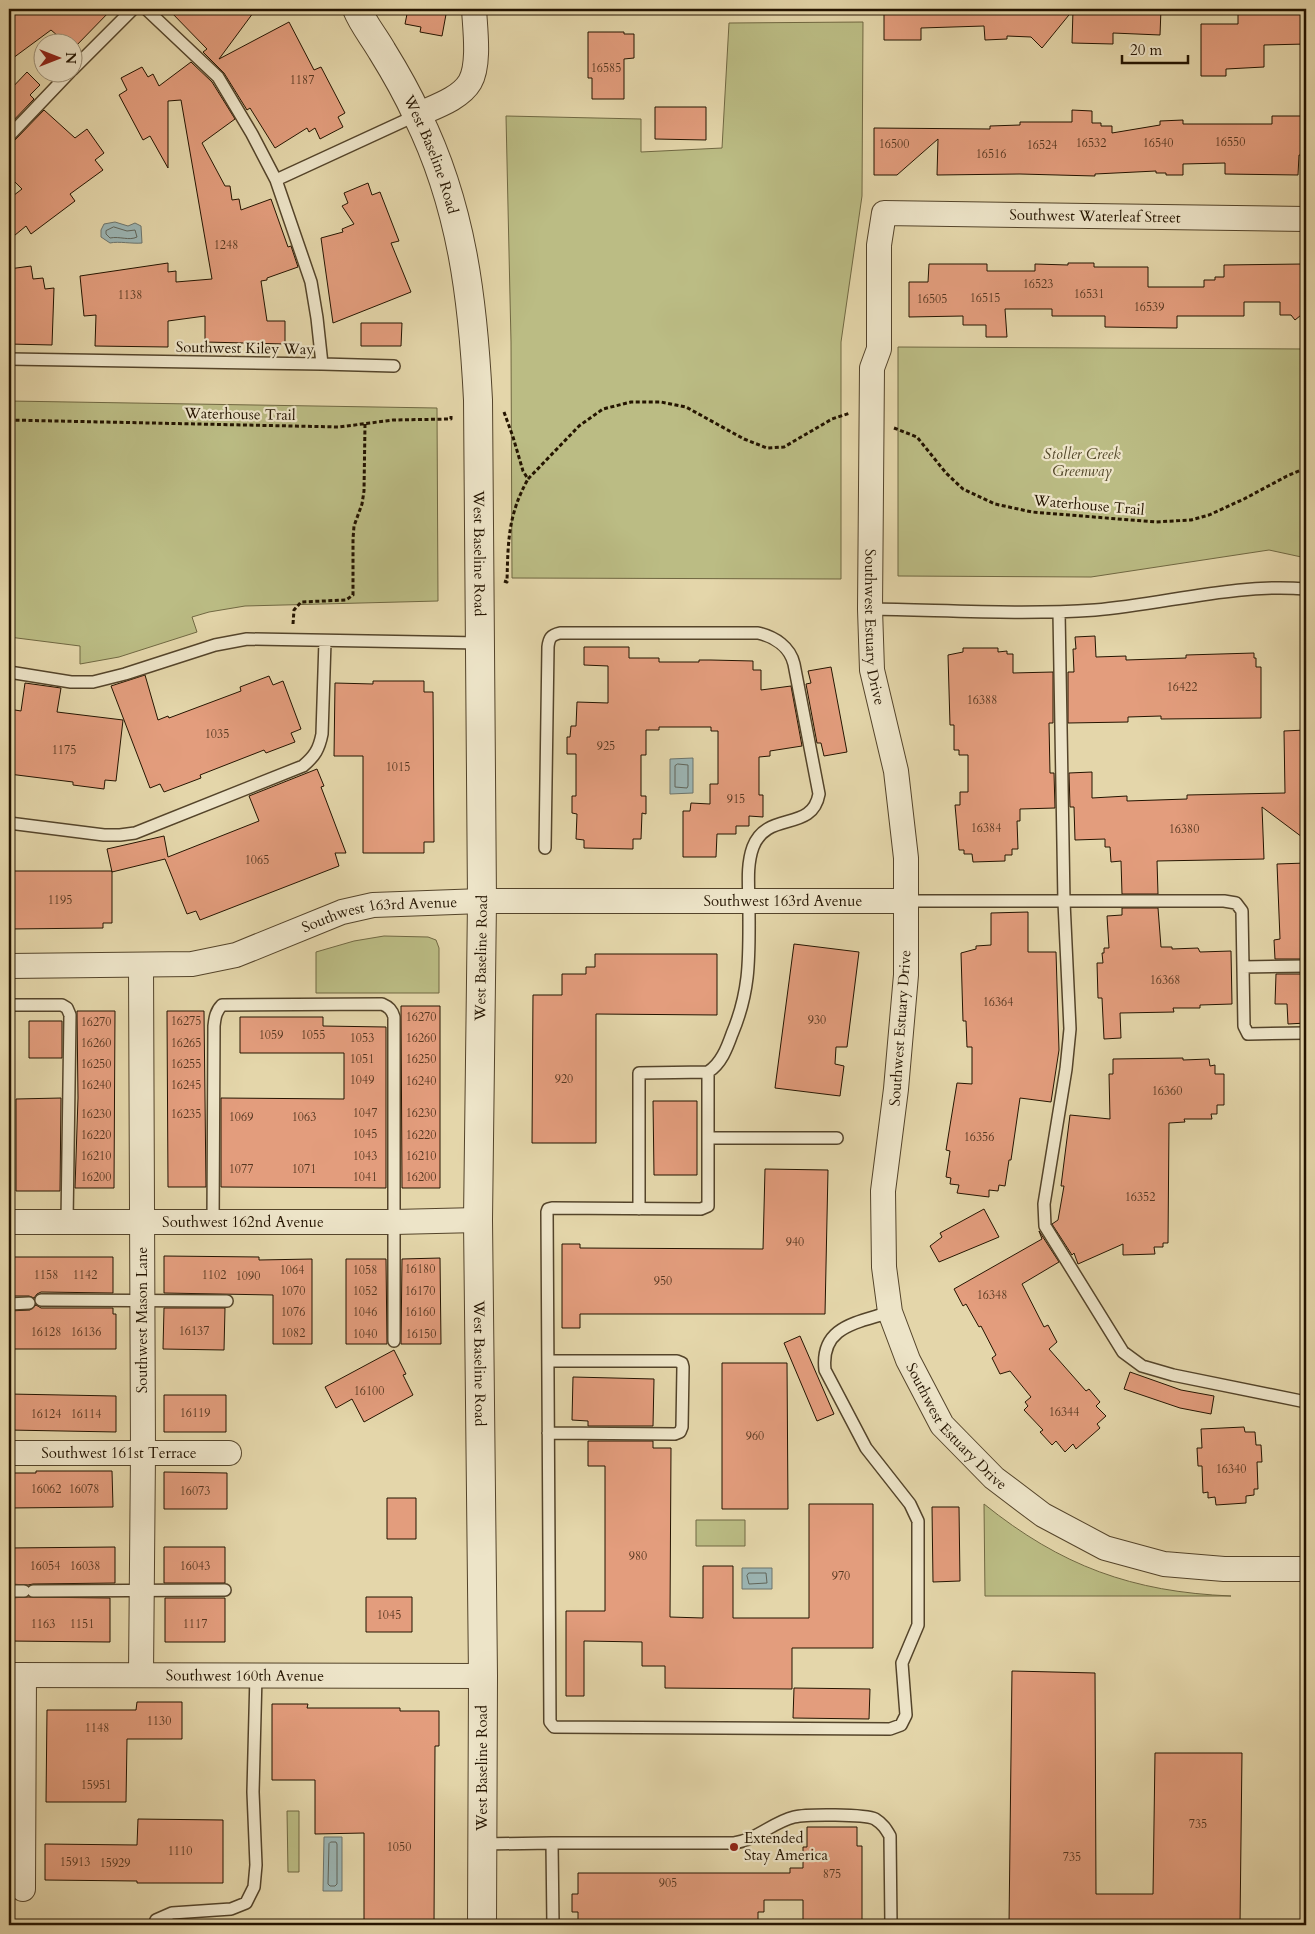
<svg xmlns="http://www.w3.org/2000/svg" width="1315" height="1934" font-family="Cardo,serif">
  <style>
    .green { fill: #bbbc84; stroke: #706842 }
    .water { fill: #9cb6b5; stroke: #6c756d }
    .lines { fill: none; stroke-linecap: round; stroke-linejoin: round }
    .shore { stroke: #60655a; stroke-width: 1 }
    .building { fill: #e39d7d; stroke: #241400 }
    .service-casing { stroke: #54442a; stroke-width: 14 }
    .minor-casing { stroke: #54442a; stroke-width: 26 }
    .tertiary-casing { stroke: #54442a; stroke-width: 30 }
    .path { stroke: #241400; stroke-width: 3; stroke-dasharray: 4 2.5; stroke-linecap: butt }
    .service { stroke: #ede4c8; stroke-width: 11 }
    .minor { stroke: #ede4c8; stroke-width: 24 }
    .tertiary { stroke: #ede4c8; stroke-width: 28 }
    .poi-dot { fill: #8f2418; stroke: #ede4c8; stroke-width: 2 }
    .labels { text-anchor: middle; stroke-width: 4.5; stroke-linejoin: round; paint-order: stroke }
    .number-label { font-size: 12px; fill: #54361f }
    .street-label { font-size: 15px; fill: #241400; stroke: #ede4c8 }
    .park-label { font-size: 15px; font-style: italic; fill: #514628; stroke: #ede4c8 }
    .poi-label { font-size: 15px; fill: #241400; stroke: #ede4c8; text-anchor: start }
  </style>
  <rect width="100%" height="100%" fill="#e4d6aa"/>
  <filter id="stains"><feTurbulence type="fractalNoise" baseFrequency=".004" numOctaves="4"/><feColorMatrix values="0 0 0 0 .2 0 0 0 0 .09 0 0 0 0 .02 0 0 0 .5 -.17"/></filter>
  <radialGradient id="worn" r=".72"><stop offset=".6" stop-color="#630" stop-opacity="0"/><stop offset="1" stop-color="#630" stop-opacity=".3"/></radialGradient>
  <!-- green -->
  <path class="green" d="M863,22L862,196L841,342V579L512,578L511,342L506,116L641,119V152L722,148L729,23Z
    M898,347L1306,349V558L1269,550L1091,577L898,576Z
    M9,401L437,408L438,601L245,606L209,612L192,617L197,632L119,657L80,664V646L9,637Z
    M384,936L428,937L436,940L439,948V993H316V952L354,941Z
    M984,1504C1061,1566 1132,1592 1231,1596H985Z
    M696,1520H745V1546H696Z
    M287,1811H299V1872H288Z"/>
  <!-- water -->
  <path class="water" d="M115,222L128,226L135,223L141,226L142,243C132,244 119,241 110,243L101,237V230L104,224Z
    M693,758V793L670,794V759Z
    M742,1568H772V1589H742Z
    M324,1837H342V1891H323Z"/>
  <g class="lines">
    <!-- shore -->
    <path class="shore" d="M114,227L127,231L135,230L137,237C129,241 120,236 110,238L106,234V231Z
      M678,764L688,765V786L687,788L675,787V766Z
      M749,1573H766L767,1583L749,1584L747,1576Z
      M331,1842H336L337,1844V1884L335,1886H330L328,1884L329,1844Z"/>
  </g>
  <!-- building -->
  <path class="building" d="M9,9H112L73,49L72,42H65L51,30L9,61Z
    M168,9H256L219,59L289,22L314,70L321,67L345,113L338,117L343,127L320,139L315,128L309,132L307,128L275,148L250,108L247,110L224,73L203,52L207,49Z
    M408,9H447L442,36L420,32L421,27L405,24Z
    M884,9H1161L1160,35L1113,33V44L1072,43L1073,10L1042,48L1031,37L1007,36V39L985,40L984,26L921,28V40H884Z
    M1276,9H1306V44L1264,45V67L1226,69V76H1201V24H1238V11L1276,12Z
    M588,32H624V34H634V58L624,59V99H592V78H588Z
    M191,62L212,82L235,119L202,143L225,186H230L232,200L239,199L241,210L271,199L288,247L291,246L298,267L267,278V280L261,281L267,321H285V344L205,342V316L168,321V347L95,346L96,315L84,316L80,276L168,263V272L176,271V282L212,279L181,100L168,101V168L150,136L143,140L119,95L127,90L121,78L142,67L148,77L153,74L159,86Z
    M27,72L40,85L30,95L34,99L9,125V91Z
    M655,107H706V140L655,139Z
    M44,110L75,138L87,129L104,153L95,160L103,170L70,194L75,201L31,234L26,226L9,240V199L22,189L9,176V143L14,141Z
    M1072,110L1092,111V123H1101V126H1112V133L1160,125V121L1183,120V124H1272V116H1306V155H1299L1298,175L1225,174V163L1183,164V175H1166V173H1156V171L1095,174V176L1020,174L937,175L938,139L897,175H874V128L990,129V126L1020,125V122H1072Z
    M368,183L372,195L380,192L399,241L391,243L411,292L333,323L321,238L343,232L342,229L354,224L342,206L348,203L344,193Z
    M1068,263H1094V267H1148V287H1204V280H1215V277H1224V265L1303,264V278H1306V311L1295,320L1291,315H1280V302H1244V316H1177V328L1105,327V316H1052V309H1005L1007,337H986V325H963V316L909,317V282H928L929,264H987V271H1035V264L1068,265Z
    M31,266L33,279L43,278L45,289L54,288L52,345L9,344V269Z
    M361,323H402L401,346H361Z
    M1095,636L1096,657L1126,656V660L1186,658V655L1254,653V658H1256V667H1261V718L1161,719V716L1128,717V722L1068,723V672H1074L1073,649H1076L1075,637Z
    M584,647H629V658H659V662H699V660H711L753,661V670H761V690L791,686L802,746L770,751V756L759,757V795H763V817L749,816V826H736V834H717L716,857H683V811H690L691,803L710,804V784H718V731H711V727H659V730H646V755H641V796H646V814L642,813L641,839H633V849L584,848V840L576,839L577,814L572,813V796H576V754H567V737H570L571,726H576L577,702L608,703V666L584,665Z
    M963,648H998V652L1007,651V654H1013V673L1053,672V723H1049L1050,773H1054L1055,808L1020,809V821H1017L1018,849H1012V855H1005V861L973,862L972,854H964V850H959L955,805H960V792H968V755H959V750H954V725H950L948,655L963,652Z
    M831,667L847,752L824,756L821,743H817L806,684L811,683L808,671Z
    M145,675L158,720L168,716L169,718L241,691L240,687L269,676L273,685L283,681L301,729L291,733L295,742L266,753L264,750L200,775L201,778L164,792L160,784L150,788L111,686Z
    M373,681H424V692H433L434,842H424V853H363V756H334L335,683L373,684Z
    M25,683L61,688L57,712L123,720L116,781L105,780L104,789L73,785V782L9,774V709L21,711Z
    M1306,730V840L1262,807L1264,859L1157,861L1158,894H1122L1121,861L1111,862L1110,847H1105V839L1075,840L1074,807H1070L1069,773L1092,772V798L1127,796V801L1187,799V795L1285,793L1284,731Z
    M317,769L324,786L321,787L346,853H335L339,866L200,920L196,911L187,914L165,859L112,872L107,849L164,836L168,857L259,821L249,796Z
    M1306,863V959H1275L1274,940L1280,939L1277,864Z
    M9,871H112V923H103V928L9,929Z
    M1122,908H1158L1161,947H1172V949L1198,948L1200,952L1231,951L1232,1004L1200,1005V1008H1173L1174,1012L1120,1013L1121,1038L1104,1039L1102,998H1098L1097,963H1103L1102,953H1104V948H1109L1107,916L1122,915Z
    M1028,912V952H1056L1059,1050L1051,1102L1020,1098L1011,1160H1009L1005,1186L999,1185L998,1191L989,1190V1197L957,1193L959,1185L950,1184L951,1178L946,1177L950,1151L946,1150L957,1083L972,1084V1047H967L966,1021H963L961,953L976,949V946L991,945V913Z
    M794,944L859,952L847,1047H836L835,1064L844,1066L840,1096L775,1088Z
    M595,954H717V1015L596,1014V1143H532L533,995H562V974H586V967H595Z
    M1306,974V1023L1288,1024L1287,1004H1275L1276,974Z
    M401,1006H440V1188H402Z
    M77,1011H115L114,1188H75L78,1098Z
    M167,1011H204L206,1187H168Z
    M240,1017H323V1026L386,1027V1188L221,1187V1098L344,1099V1053H240Z
    M29,1021H62V1058H29Z
    M1183,1058V1060L1209,1059L1210,1066L1215,1065V1074H1224V1105H1217V1114H1211L1212,1119H1184L1185,1122L1169,1123L1168,1243H1163V1247H1154L1155,1254L1123,1255V1244L1078,1264L1074,1253L1072,1255L1052,1224L1058,1220L1064,1186H1061L1070,1115L1110,1119L1109,1074H1113V1059Z
    M61,1098L60,1191H16V1099Z
    M653,1101H697V1175H654Z
    M765,1169L828,1170L825,1314H580V1328H562V1244H580V1248L763,1249Z
    M984,1209L999,1237L939,1262L930,1246L942,1237L940,1233Z
    M1039,1231L1059,1262L1022,1284L1044,1327L1048,1325L1057,1342L1049,1349L1086,1391L1089,1389L1100,1402L1096,1406L1106,1416L1097,1424L1100,1428L1076,1449L1073,1444L1065,1452L1056,1441L1052,1445L1040,1432L1043,1430L1024,1410L1028,1406L1025,1402L1031,1397L1010,1371L1000,1374L992,1358L996,1355L981,1326L979,1327L966,1304L963,1306L954,1289L1042,1239Z
    M164,1256L259,1257V1260L312,1259V1344H273V1295L164,1293Z
    M9,1257H113V1293L41,1292L37,1294L34,1298L29,1296H9Z
    M440,1258L441,1344H401L402,1259Z
    M346,1259H386L387,1344H346Z
    M36,1305L41,1308H113V1314H116V1349H9V1311L30,1310Z
    M164,1308H225L224,1350L163,1349Z
    M800,1336L834,1414L817,1421L784,1343Z
    M394,1350L406,1374L403,1375L413,1395L364,1422L352,1399L336,1408L325,1387Z
    M722,1363H787L788,1509H722Z
    M1130,1372L1181,1390L1214,1396L1211,1414L1180,1408L1124,1389Z
    M573,1377L654,1379L653,1426H588V1421L572,1420Z
    M9,1394L116,1396V1432L9,1430Z
    M164,1395H226V1432H164Z
    M1244,1427L1245,1432H1255L1256,1445H1261L1262,1462H1257L1258,1489H1254V1495L1246,1496V1503L1216,1505L1215,1497L1208,1498V1492L1203,1493L1202,1466H1198L1197,1448H1202L1201,1429Z
    M588,1441H653V1448H671L670,1617L703,1618V1566H733V1618H809V1504H873V1648H792V1689L665,1688V1666H642V1642L584,1641V1696H566V1611H605V1466H588Z
    M36,1471H112L113,1507L9,1508V1473H36Z
    M164,1472L227,1473V1509H164Z
    M387,1498H416V1539H387Z
    M932,1507H959L960,1581L933,1582Z
    M115,1547V1583L33,1584L28,1585L9,1584V1548Z
    M164,1547H225V1583H164Z
    M28,1597L110,1598V1642L9,1641V1598Z
    M366,1597H412V1632H366Z
    M165,1598H225V1642H165Z
    M1012,1671L1095,1673L1096,1894H1153L1155,1753H1242L1240,1925H1009Z
    M794,1688L870,1689L869,1719L793,1718Z
    M137,1702H182V1739H127L126,1802H46L47,1710H136Z
    M272,1704H308L307,1708H400V1711H439V1746H435L434,1925H364V1833L315,1834V1780H272Z
    M138,1819L223,1820V1883H137V1881L45,1880V1844L137,1845Z
    M807,1827H857V1846H862V1925H803V1900H764V1912H758V1925H578V1912H572V1894H578V1873H790V1868H803V1847H807Z"/>
  <g class="lines">
    <defs>
      <path id="service" d="M72,70L133,9
        M9,136L70,72
        M276,180L417,115
        M9,359L322,364L317,318L311,282L276,180L252,134L218,77L146,9
        M322,364L394,366
        M870,609C945,610 1020,615 1095,610C1166,604 1235,583 1306,589
        M1059,612L1064,902L1070,1029L1066,1069L1044,1204L1045,1226L1123,1352L1142,1366L1173,1375L1306,1402
        M9,672L71,682H93L125,674L215,645L247,639L480,643
        M9,823L104,835H120L135,833L303,766C315,756 319,749 322,734L325,641
        M545,848L548,647C549,638 551,635 560,633H758C775,637 790,647 794,664L819,794C812,833 767,810 753,847C746,866 749,888 749,908C749,955 751,989 732,1034C727,1048 721,1064 708,1072V1206L701,1209L552,1208L548,1209L547,1212L550,1722L554,1727L890,1729L901,1725L906,1715L902,1663L918,1625V1521L910,1504L866,1448L825,1370C820,1326 857,1323 890,1312
        M907,901H1224L1236,903L1242,911L1244,1026L1248,1034L1306,1033
        M1243,967L1306,966
        M9,1005H62L67,1008L70,1015L67,1222
        M709,1138H837
        M639,1209V1073L708,1072
        M213,1223L214,1026C215,1017 216,1011 222,1005L382,1004C389,1007 392,1010 394,1017V1341
        M41,1300L227,1301
        M9,1304L29,1303
        M548,1361H677L682,1363L683,1367L682,1427L680,1432L675,1434L548,1433
        M9,1591H24
        M33,1591L225,1590
        M482,1844L552,1843
        M154,1925L156,1920L172,1913L231,1909L246,1903L254,1887L256,1865L253,1792L256,1675
        M553,1925L552,1843H734C756,1840 773,1822 794,1817C806,1814 865,1814 875,1819C883,1824 886,1829 890,1836L891,1925"/>
      <g id="minor">
        <path d="M417,115C434,107 460,99 470,82C480,65 475,28 474,9"/>
        <path id="s1" d="M1306,219L884,213L879,245V349L872,368L870,609L872,670L896,771L906,858V975L896,1089L883,1191L884,1267L890,1312L908,1360L942,1425L994,1478L1043,1515L1105,1548L1164,1564L1224,1569H1306"/>
        <path id="s2" d="M9,966L192,964L236,955L342,912L373,905L482,901H907"/>
        <path id="s3" d="M9,1222H394L478,1220"/>
        <path id="s4" d="M9,1453H229"/>
        <path id="s5" d="M9,1675L483,1676"/>
        <path d="M141,1675L143,1453L141,965"/>
        <path d="M23,1889L24,1675"/>
      </g>
      <g id="tertiary">
        <path id="s6" d="M357,9C363,24 374,37 382,51C395,72 407,93 417,115C462,206 473,300 478,400L482,901L478,1220L483,1676L482,1925"/>
      </g>
    </defs>
    <!-- service casing -->
    <use href="#service" class="service-casing"/>
    <!-- minor casing -->
    <use href="#minor" class="minor-casing"/>
    <!-- tertiary casing -->
    <use href="#tertiary" class="tertiary-casing"/>
    <!-- path -->
    <path class="path" d="M504,412L513,437L523,471L528,479L579,426L603,409L631,402H661L686,407L744,439L767,448L784,447L832,419L850,413
      M9,420L339,427L393,420L451,419V416
      M894,428L917,437L946,473L963,489L995,504L1032,512L1156,522L1191,520L1209,515L1244,499L1287,476L1306,468
      M504,581L507,582C508,541 508,515 528,479
      M293,624L294,610L301,602L346,600L353,595V539L354,526L362,504L364,491L365,424"/>
    <!-- service -->
    <use href="#service" class="service"/>
    <!-- minor -->
    <use href="#minor" class="minor"/>
    <!-- tertiary -->
    <use href="#tertiary" class="tertiary"/>
  </g>
  <!-- markers -->
  <circle class="poi-dot" cx="734" cy="1847" r="5"/>
  <g class="labels">
    <!-- number labels -->
    <g class="number-label">
      <text x="606" y="72">16585</text>
      <text x="302" y="84">1187</text>
      <text x="1230" y="146">16550</text>
      <text x="1091" y="147">16532</text>
      <text x="1158" y="147">16540</text>
      <text x="894" y="148">16500</text>
      <text x="1042" y="149">16524</text>
      <text x="991" y="158">16516</text>
      <text x="226" y="249">1248</text>
      <text x="1038" y="288">16523</text>
      <text x="1089" y="298">16531</text>
      <text x="130" y="299">1138</text>
      <text x="985" y="302">16515</text>
      <text x="932" y="303">16505</text>
      <text x="1149" y="311">16539</text>
      <text x="1182" y="691">16422</text>
      <text x="982" y="704">16388</text>
      <text x="217" y="738">1035</text>
      <text x="606" y="750">925</text>
      <text x="64" y="754">1175</text>
      <text x="398" y="771">1015</text>
      <text x="736" y="803">915</text>
      <text x="986" y="832">16384</text>
      <text x="1184" y="833">16380</text>
      <text x="257" y="864">1065</text>
      <text x="60" y="904">1195</text>
      <text x="1165" y="984">16368</text>
      <text x="998" y="1006">16364</text>
      <text x="421" y="1021">16270</text>
      <text x="817" y="1024">930</text>
      <text x="186" y="1025">16275</text>
      <text x="96" y="1026">16270</text>
      <text x="271" y="1039">1059</text>
      <text x="313" y="1039">1055</text>
      <text x="362" y="1042">1053</text>
      <text x="421" y="1042">16260</text>
      <text x="96" y="1047">16260</text>
      <text x="186" y="1047">16265</text>
      <text x="362" y="1063">1051</text>
      <text x="421" y="1063">16250</text>
      <text x="96" y="1068">16250</text>
      <text x="186" y="1068">16255</text>
      <text x="564" y="1083">920</text>
      <text x="362" y="1084">1049</text>
      <text x="421" y="1085">16240</text>
      <text x="96" y="1089">16240</text>
      <text x="186" y="1089">16245</text>
      <text x="1167" y="1095">16360</text>
      <text x="365" y="1117">1047</text>
      <text x="421" y="1117">16230</text>
      <text x="96" y="1118">16230</text>
      <text x="186" y="1118">16235</text>
      <text x="241" y="1121">1069</text>
      <text x="304" y="1121">1063</text>
      <text x="365" y="1138">1045</text>
      <text x="96" y="1139">16220</text>
      <text x="421" y="1139">16220</text>
      <text x="979" y="1141">16356</text>
      <text x="96" y="1160">16210</text>
      <text x="365" y="1160">1043</text>
      <text x="421" y="1160">16210</text>
      <text x="241" y="1173">1077</text>
      <text x="304" y="1173">1071</text>
      <text x="96" y="1181">16200</text>
      <text x="365" y="1181">1041</text>
      <text x="421" y="1181">16200</text>
      <text x="1140" y="1201">16352</text>
      <text x="795" y="1246">940</text>
      <text x="420" y="1273">16180</text>
      <text x="292" y="1274">1064</text>
      <text x="365" y="1274">1058</text>
      <text x="46" y="1279">1158</text>
      <text x="85" y="1279">1142</text>
      <text x="214" y="1279">1102</text>
      <text x="248" y="1280">1090</text>
      <text x="663" y="1285">950</text>
      <text x="293" y="1295">1070</text>
      <text x="365" y="1295">1052</text>
      <text x="420" y="1295">16170</text>
      <text x="992" y="1299">16348</text>
      <text x="293" y="1316">1076</text>
      <text x="365" y="1316">1046</text>
      <text x="420" y="1316">16160</text>
      <text x="194" y="1335">16137</text>
      <text x="46" y="1336">16128</text>
      <text x="86" y="1336">16136</text>
      <text x="293" y="1337">1082</text>
      <text x="365" y="1338">1040</text>
      <text x="421" y="1338">16150</text>
      <text x="369" y="1395">16100</text>
      <text x="1064" y="1416">16344</text>
      <text x="195" y="1417">16119</text>
      <text x="46" y="1418">16124</text>
      <text x="86" y="1418">16114</text>
      <text x="755" y="1440">960</text>
      <text x="1231" y="1473">16340</text>
      <text x="46" y="1493">16062</text>
      <text x="84" y="1493">16078</text>
      <text x="195" y="1495">16073</text>
      <text x="638" y="1560">980</text>
      <text x="45" y="1570">16054</text>
      <text x="85" y="1570">16038</text>
      <text x="195" y="1570">16043</text>
      <text x="841" y="1580">970</text>
      <text x="389" y="1619">1045</text>
      <text x="43" y="1628">1163</text>
      <text x="82" y="1628">1151</text>
      <text x="195" y="1628">1117</text>
      <text x="159" y="1725">1130</text>
      <text x="97" y="1732">1148</text>
      <text x="96" y="1789">15951</text>
      <text x="1198" y="1828">735</text>
      <text x="399" y="1851">1050</text>
      <text x="180" y="1855">1110</text>
      <text x="1072" y="1861">735</text>
      <text x="75" y="1866">15913</text>
      <text x="115" y="1867">15929</text>
      <text x="832" y="1878">875</text>
      <text x="668" y="1887">905</text>
    </g>
    <!-- street labels -->
    <g class="street-label">
      <text dy="5" stroke="none"><textPath href="#s6" startOffset="164">West Baseline Road</textPath></text>
      <text transform="translate(1095 216) rotate(1)" y="5">Southwest Waterleaf Street</text>
      <text transform="translate(245 348) rotate(1)" y="5">Southwest Kiley Way</text>
      <text transform="translate(240 414) rotate(1)" y="5">Waterhouse Trail</text>
      <text transform="translate(1089 505) rotate(5)" y="5">Waterhouse Trail</text>
      <text dy="5" stroke="none"><textPath href="#s6" startOffset="569">West Baseline Road</textPath></text>
      <text dy="5" stroke="none"><textPath href="#s1" startOffset="838">Southwest Estuary Drive</textPath></text>
      <text dy="5" stroke="none"><textPath href="#s2" startOffset="784">Southwest 163rd Avenue</textPath></text>
      <text dy="5" stroke="none"><textPath href="#s2" startOffset="379">Southwest 163rd Avenue</textPath></text>
      <text transform="translate(481 958) rotate(-89)" y="5">West Baseline Road</text>
      <text transform="translate(900 1028) rotate(-86)" y="5">Southwest Estuary Drive</text>
      <text dy="5" stroke="none"><textPath href="#s3" startOffset="234">Southwest 162nd Avenue</textPath></text>
      <text transform="translate(142 1320) rotate(-90)" y="5">Southwest Mason Lane</text>
      <text dy="5" stroke="none"><textPath href="#s6" startOffset="1379">West Baseline Road</textPath></text>
      <text dy="5" stroke="none"><textPath href="#s1" startOffset="1662">Southwest Estuary Drive</textPath></text>
      <text dy="5" stroke="none"><textPath href="#s4" startOffset="110">Southwest 161st Terrace</textPath></text>
      <text dy="5" stroke="none"><textPath href="#s5" startOffset="236">Southwest 160th Avenue</textPath></text>
      <text transform="translate(482 1768) rotate(-90)" y="5">West Baseline Road</text>
    </g>
    <!-- park labels -->
    <g class="park-label">
      <text x="1082" y="459">Stoller Creek<tspan x="1082" dy="17">Greenway</tspan></text>
    </g>
    <!-- poi labels -->
    <g class="poi-label">
      <text x="744" y="1843">Extended<tspan x="744" dy="17">Stay America</tspan></text>
    </g>
  </g>
  <!-- margin -->
  <rect width="1315" height="1934" fill="none" stroke="#e4d6aa" stroke-width="30"/>
  <rect x="10" y="10" width="1295" height="1914" fill="none" stroke="#241400" stroke-width="2.5"/>
  <rect x="15" y="15" width="1285" height="1904" fill="none" stroke="#241400"/>
  <!-- north arrow -->
  <g transform="translate(58 58) rotate(90)"><circle r="24" fill="#ede4c8" stroke="#9d9178"/>
  <path d="M0-4L9 19L0 12L-9 19Z" fill="#8f2418"/>
  <text y="-8" font-size="14" font-weight="bold" text-anchor="middle" fill="#241400">N</text>
  </g>
  <!-- scale -->
  <path d="M1122 55v8h66v-8" fill="none" stroke="#241400" stroke-width="2.5"/>
  <text x="1130" y="55" font-size="15" fill="#241400" stroke="#ede4c8" stroke-width="4" paint-order="stroke">20 m</text>
  <rect width="100%" height="100%" filter="url(#stains)"/>
  <rect width="100%" height="100%" fill="url(#worn)"/>
</svg>
